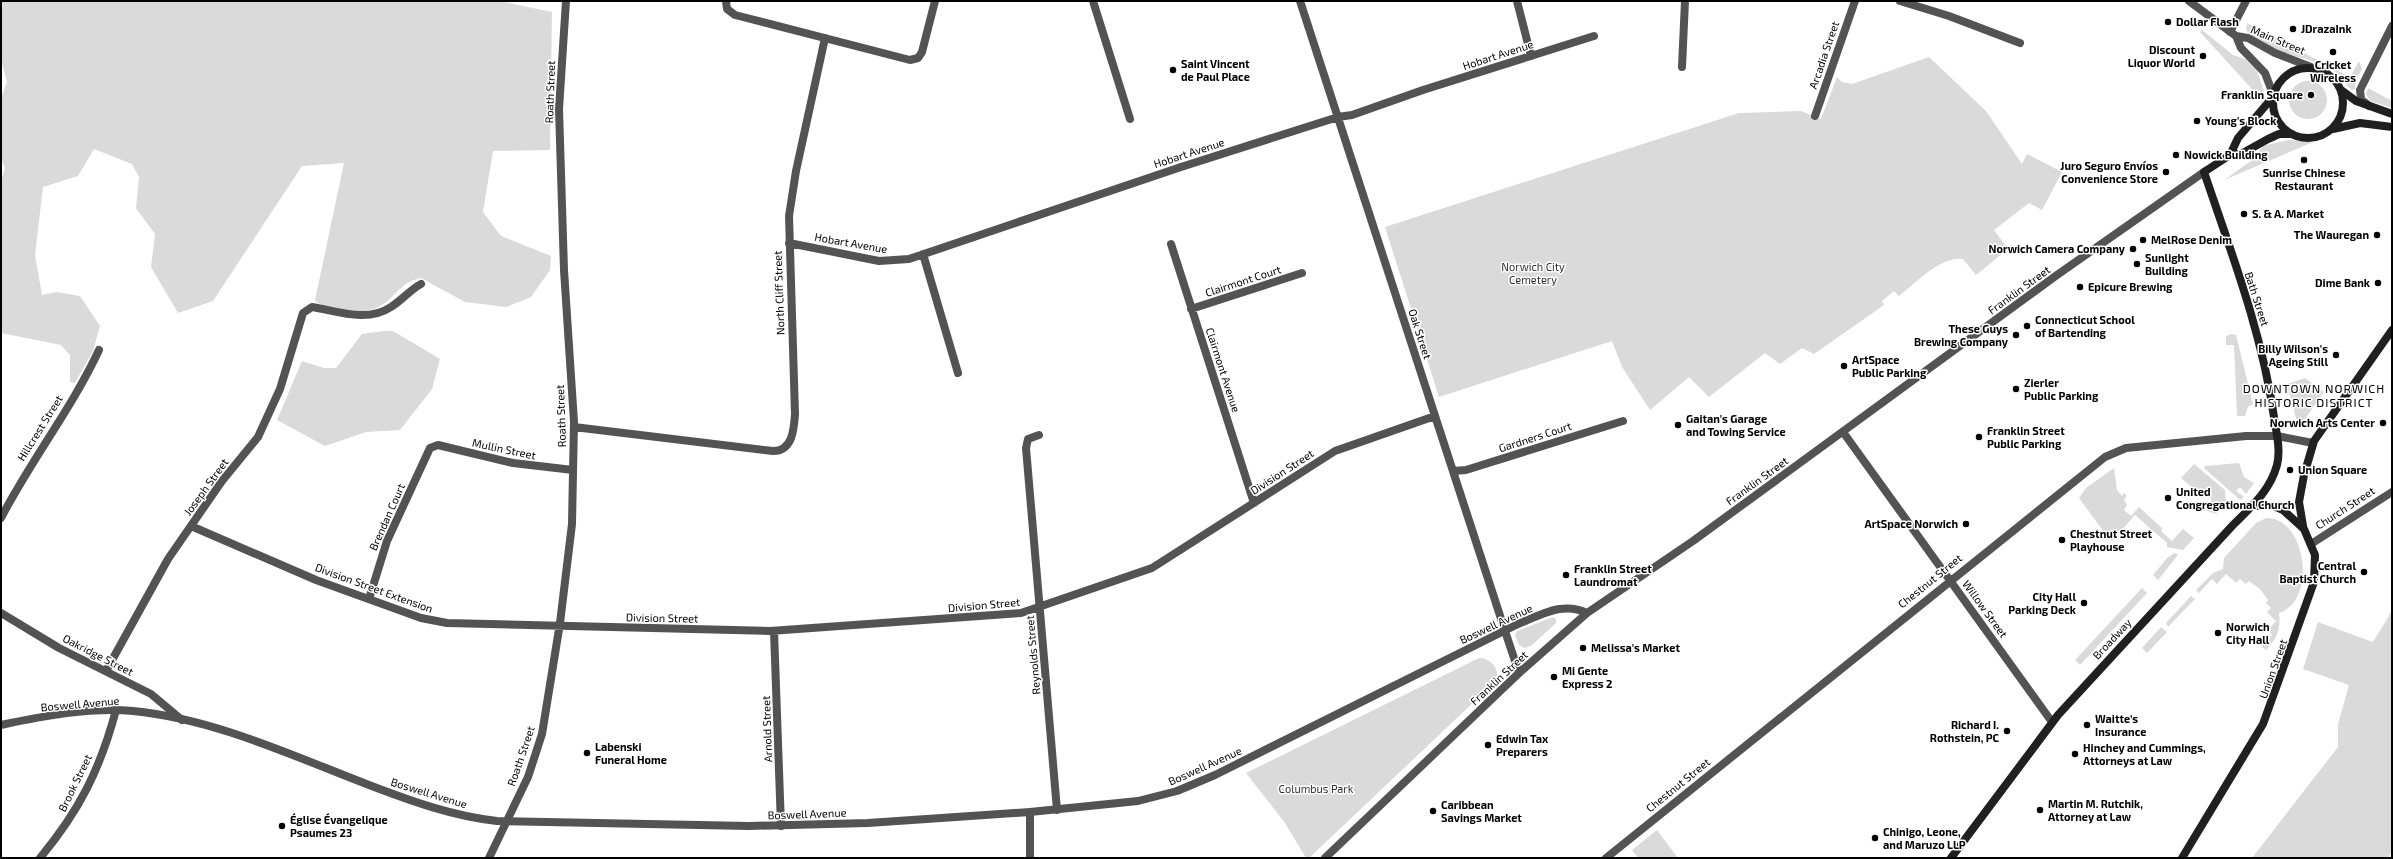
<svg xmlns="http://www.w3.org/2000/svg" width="2393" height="859" font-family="'Exo 2',sans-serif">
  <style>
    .green { fill: #dadada }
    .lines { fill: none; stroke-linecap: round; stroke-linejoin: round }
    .minor { stroke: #535353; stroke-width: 8 }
    .tertiary { stroke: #535353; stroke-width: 8 }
    .secondary { stroke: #202020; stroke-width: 8 }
    .poi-dot { fill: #000; stroke: #fff; stroke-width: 1.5 }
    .labels { text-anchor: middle; stroke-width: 3; stroke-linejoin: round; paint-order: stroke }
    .poi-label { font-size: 11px; font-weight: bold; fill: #000; stroke: #fff; text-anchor: start }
    .street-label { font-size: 11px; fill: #000; stroke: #fff }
    .park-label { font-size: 11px; fill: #313131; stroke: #fff }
    .neighbourhood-label { font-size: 12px; letter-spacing: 1px; fill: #000; stroke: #fff }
  </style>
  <rect width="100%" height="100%" fill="#fff"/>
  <!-- green -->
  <path class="green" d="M1,1H499L552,12L550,150L493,151L483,212L501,236L551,256L550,270L531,297L506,307L465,302L421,278C402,282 400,291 386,302C368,318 337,310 317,303L315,300L344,163L302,166L213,301L178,313L151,267L155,234L136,208L139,177L132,164L94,149L78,176L43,187L35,255L42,295L56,292L80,296L100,326L93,351L75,383L70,382V355L61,345L1,333V181L5,168L1,159V98L7,82L1,59Z
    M2247,23L2350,77L2359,61L2362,69L2356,80L2355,89L2352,90C2343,83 2339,73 2329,67C2309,57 2256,51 2246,29Z
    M2202,30L2233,55L2245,59L2257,71L2265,94L2261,106V99L2200,32Z
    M1929,57L1986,111L2022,164L2027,154L2062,172L2042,210L2029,203L1994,230L2008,249L1976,275L1963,259C1940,256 1916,283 1899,296L1894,291L1882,301L1884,305L1814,354L1802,348L1780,364L1765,353L1709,397L1689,377L1650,410L1622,367L1612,341L1439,397L1385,227L1739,113L1801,111L1821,119L1837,77L1842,82L1852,84Z
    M2289 100a19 19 0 1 1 38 0a19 19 0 1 1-38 0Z
    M2368,88L2392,101V108L2370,101L2366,94Z
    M2288,140L2313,142L2224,180L2251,161L2263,146Z
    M384,331H393L440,359L432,389L400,430L366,432L325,446L277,420L302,361L324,368H336L362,334Z
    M2231,334L2236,335L2253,404L2248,407L2245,416H2237L2234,345H2226V336Z
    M2305,378L2324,392L2304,420L2297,422L2287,384Z
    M2239,463L2244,477L2254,483L2246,494L2240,487L2236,491L2244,497L2240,500L2204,468L2205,466Z
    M2194,464L2225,490L2226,503L2216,514L2204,510L2212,500L2201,490L2198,493L2181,478Z
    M2114,468L2117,490L2122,496L2124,493L2127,496L2124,500L2127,505L2124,510L2131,516L2139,507L2163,529L2161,531L2172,541L2183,529L2194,538L2183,550L2167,547V543L2135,515L2112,541L2110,540L2079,498L2086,488Z
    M2266,518C2306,517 2318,600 2279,613C2281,630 2277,638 2266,650L2261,646L2272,635L2268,630L2276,621L2267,612L2271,608L2266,603L2268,600L2260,589L2249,581L2246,584L2240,579L2236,583L2226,574L2217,584L2212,579L2199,593L2196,590L2213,573L2223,569L2224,558L2256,523Z
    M2175,553L2178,555L2158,580L2153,575L2168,557Z
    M2142,588L2147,593L2080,665L2075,660Z
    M2191,596L2195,599L2168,627L2166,623Z
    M2392,611V851L2388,858H2252L2338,747V724L2349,685L2303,669L2318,622L2373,642Z
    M1553,617L1556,619V623L1532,645L1525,648L1519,645L1515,635L1517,631Z
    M2161,627L2167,632L2147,653L2142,648Z
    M1479,658C1491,658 1502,670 1495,682L1309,858H1306L1285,823L1246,773Z
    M1657,830L1678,858H1638L1632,850Z"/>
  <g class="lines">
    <!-- minor -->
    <path class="minor" d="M726,1L727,9L735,15L910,60L918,58L922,52L935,1
      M1093,1L1130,119
      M1300,1L1505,631
      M1517,1L1531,56
      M1900,1L1949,16L2020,43
      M2189,1L2236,36L2248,38L2275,53L2311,67
      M2230,32L2246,1
      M2236,36L2241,48L2265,73L2273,94
      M1682,67L1685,1
      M2369,106L2361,99L2360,90L2392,26
      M1815,116L1855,1
      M789,243L879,261L909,259L1181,167L1338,117L1352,115L1423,90L1594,36
      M1171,244L1254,503
      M923,254L958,373
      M1191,309L1302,273
      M574,427L773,451C793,451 794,428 795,414L789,216L796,171L825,38
      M1843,432L2052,722
      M1039,435L1028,439L1026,448L1057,810
      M1453,471L1466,470L1623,421
      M1,518C31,460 72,408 99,350
      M191,526L316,580L421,618L447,623L770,631L1021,613L1152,568L1335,451L1435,416
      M2311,544L2392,492
      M369,599L387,541L430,448L438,445L513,463L573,470
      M1,613L59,648L151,694L182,720
      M774,631L781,826
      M106,671L168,559L222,481L258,437L280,389L303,313L312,307C337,311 367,323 391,307C402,300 410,290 421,284
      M1030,812V858
      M40,858C79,811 100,770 116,710
      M489,858L528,777L542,734L560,623L572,524L574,422L564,270L559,109L566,1
      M1325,858L1519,673
      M1606,858L2105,457L2126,448L2246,436H2277L2313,443"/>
    <!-- tertiary -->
    <path class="tertiary" d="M1505,631L1519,673L1587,613L1693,541L2057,275L2204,172
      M1,725C43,716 90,707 133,711C215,719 293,756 369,785C411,801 452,816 497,821L749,826L868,823L1030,812L1138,801L1177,791L1215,775L1518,624C1541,615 1563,601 1587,613"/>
    <!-- secondary -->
    <path class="secondary" d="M2273 103a35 35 0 1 1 70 0a35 35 0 1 1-70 0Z
      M2341,90L2356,101L2392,114
      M2333,129L2360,123L2392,127
      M2230,155L2238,138L2272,98
      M2303,526L2299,502L2304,475L2314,441L2392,330
      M1951,858L2058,715L2233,525C2251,507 2270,491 2277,465C2281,450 2276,431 2274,417C2262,332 2231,252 2204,172L2230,155L2241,154L2268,139L2279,134H2292
      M2182,858L2263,724L2314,582L2315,555L2304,529L2283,510L2274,506H2253"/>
  </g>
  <!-- markers -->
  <g class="poi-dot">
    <circle cx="2168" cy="22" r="4"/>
    <circle cx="2293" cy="29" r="4"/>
    <circle cx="2333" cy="52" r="4"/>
    <circle cx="2203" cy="56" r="4"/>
    <circle cx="1173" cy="70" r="4"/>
    <circle cx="2311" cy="95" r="4"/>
    <circle cx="2197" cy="121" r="4"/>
    <circle cx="2176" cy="155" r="4"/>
    <circle cx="2304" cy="160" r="4"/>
    <circle cx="2166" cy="172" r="4"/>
    <circle cx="2244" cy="214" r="4"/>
    <circle cx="2377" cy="235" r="4"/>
    <circle cx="2143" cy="240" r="4"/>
    <circle cx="2133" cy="249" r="4"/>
    <circle cx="2137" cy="264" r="4"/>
    <circle cx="2378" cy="283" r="4"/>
    <circle cx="2080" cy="287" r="4"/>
    <circle cx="2027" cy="326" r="4"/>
    <circle cx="2016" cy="335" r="4"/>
    <circle cx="2336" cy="355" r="4"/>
    <circle cx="1844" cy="366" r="4"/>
    <circle cx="2016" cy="389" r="4"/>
    <circle cx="2383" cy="423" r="4"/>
    <circle cx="1678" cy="425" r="4"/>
    <circle cx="1979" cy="437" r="4"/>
    <circle cx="2290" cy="470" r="4"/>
    <circle cx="2168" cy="498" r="4"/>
    <circle cx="1966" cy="524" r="4"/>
    <circle cx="2062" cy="540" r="4"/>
    <circle cx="2364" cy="572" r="4"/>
    <circle cx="1566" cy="575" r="4"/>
    <circle cx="2084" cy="603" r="4"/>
    <circle cx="2218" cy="633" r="4"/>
    <circle cx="1583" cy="648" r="4"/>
    <circle cx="1554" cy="677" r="4"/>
    <circle cx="2087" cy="725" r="4"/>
    <circle cx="2007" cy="731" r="4"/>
    <circle cx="1488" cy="745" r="4"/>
    <circle cx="587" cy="753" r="4"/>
    <circle cx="2075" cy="754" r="4"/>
    <circle cx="2040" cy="810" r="4"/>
    <circle cx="1433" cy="811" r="4"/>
    <circle cx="282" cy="826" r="4"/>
    <circle cx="1875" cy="838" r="4"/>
  </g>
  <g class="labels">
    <!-- poi labels -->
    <g class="poi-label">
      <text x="2176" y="26">Dollar Flash</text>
      <text x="2301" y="33">JDrazaInk</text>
      <text x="2195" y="54" text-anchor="end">Discount<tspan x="2195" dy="13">Liquor World</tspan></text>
      <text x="1181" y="68">Saint Vincent<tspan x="1181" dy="13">de Paul Place</tspan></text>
      <text x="2333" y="69" text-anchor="middle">Cricket<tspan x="2333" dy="13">Wireless</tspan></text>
      <text x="2303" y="99" text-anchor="end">Franklin Square</text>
      <text x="2205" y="125">Young's Block</text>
      <text x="2184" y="159">Nowick Building</text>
      <text x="2158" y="170" text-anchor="end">Juro Seguro Envíos<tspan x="2158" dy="13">Convenience Store</tspan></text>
      <text x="2304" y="177" text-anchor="middle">Sunrise Chinese<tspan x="2304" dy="13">Restaurant</tspan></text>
      <text x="2252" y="218">S. &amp; A. Market</text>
      <text x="2369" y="239" text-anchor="end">The Wauregan</text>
      <text x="2151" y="244">MelRose Denim</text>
      <text x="2125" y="253" text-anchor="end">Norwich Camera Company</text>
      <text x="2145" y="262">Sunlight<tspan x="2145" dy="13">Building</tspan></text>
      <text x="2370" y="287" text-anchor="end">Dime Bank</text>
      <text x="2088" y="291">Epicure Brewing</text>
      <text x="2035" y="324">Connecticut School<tspan x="2035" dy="13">of Bartending</tspan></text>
      <text x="2008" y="333" text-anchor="end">These Guys<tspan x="2008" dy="13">Brewing Company</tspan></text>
      <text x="2328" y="353" text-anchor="end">Billy Wilson's<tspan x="2328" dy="13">Ageing Still</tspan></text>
      <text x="1852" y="364">ArtSpace<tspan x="1852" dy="13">Public Parking</tspan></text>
      <text x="2024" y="387">Zierler<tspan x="2024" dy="13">Public Parking</tspan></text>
      <text x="1686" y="423">Gaitan's Garage<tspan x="1686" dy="13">and Towing Service</tspan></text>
      <text x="2375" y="427" text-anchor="end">Norwich Arts Center</text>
      <text x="1987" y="435">Franklin Street<tspan x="1987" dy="13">Public Parking</tspan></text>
      <text x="2298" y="474">Union Square</text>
      <text x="2176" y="496">United<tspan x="2176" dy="13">Congregational Church</tspan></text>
      <text x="1958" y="528" text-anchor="end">ArtSpace Norwich</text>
      <text x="2070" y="538">Chestnut Street<tspan x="2070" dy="13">Playhouse</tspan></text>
      <text x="2356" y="570" text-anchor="end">Central<tspan x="2356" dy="13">Baptist Church</tspan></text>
      <text x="1574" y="573">Franklin Street<tspan x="1574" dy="13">Laundromat</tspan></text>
      <text x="2076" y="601" text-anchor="end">City Hall<tspan x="2076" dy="13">Parking Deck</tspan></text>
      <text x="2226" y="631">Norwich<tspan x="2226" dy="13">City Hall</tspan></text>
      <text x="1591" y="652">Melissa's Market</text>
      <text x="1562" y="675">Mi Gente<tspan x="1562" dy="13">Express 2</tspan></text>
      <text x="2095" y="723">Waitte’s<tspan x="2095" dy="13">Insurance</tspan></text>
      <text x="1999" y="729" text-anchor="end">Richard I.<tspan x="1999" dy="13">Rothstein, PC</tspan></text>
      <text x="1496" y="743">Edwin Tax<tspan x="1496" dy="13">Preparers</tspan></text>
      <text x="595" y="751">Labenski<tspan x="595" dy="13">Funeral Home</tspan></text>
      <text x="2083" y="752">Hinchey and Cummings,<tspan x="2083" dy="13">Attorneys at Law</tspan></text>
      <text x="2048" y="808">Martin M. Rutchik,<tspan x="2048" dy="13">Attorney at Law</tspan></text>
      <text x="1441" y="809">Caribbean<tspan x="1441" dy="13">Savings Market</tspan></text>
      <text x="290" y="824">Église Évangelique<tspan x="290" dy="13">Psaumes 23</tspan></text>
      <text x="1883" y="836">Chinigo, Leone,<tspan x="1883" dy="13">and Maruzo LLP</tspan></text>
    </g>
    <!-- street labels -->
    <g class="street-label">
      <text transform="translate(2278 40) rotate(23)" y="4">Main Street</text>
      <text transform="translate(1498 55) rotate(-18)" y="4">Hobart Avenue</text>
      <text transform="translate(1824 55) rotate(-71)" y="4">Arcadia Street</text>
      <text transform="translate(550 92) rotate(-88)" y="4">Roath Street</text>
      <text transform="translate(1189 153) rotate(-18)" y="4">Hobart Avenue</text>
      <text transform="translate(851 243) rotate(10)" y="4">Hobart Avenue</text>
      <text transform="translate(1243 281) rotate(-18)" y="4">Clairmont Court</text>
      <text transform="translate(2019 290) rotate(-36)" y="4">Franklin Street</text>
      <text transform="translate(779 293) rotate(-92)" y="4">North Cliff Street</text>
      <text transform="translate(2257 299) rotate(72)" y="4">Bath Street</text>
      <text transform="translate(1420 334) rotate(72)" y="4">Oak Street</text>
      <text transform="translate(1223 370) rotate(72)" y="4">Clairmont Avenue</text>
      <text transform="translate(561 416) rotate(-92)" y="4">Roath Street</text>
      <text transform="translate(40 428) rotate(-58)" y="4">Hillcrest Street</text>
      <text transform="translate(1535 437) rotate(-18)" y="4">Gardners Court</text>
      <text transform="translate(504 449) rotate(12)" y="4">Mullin Street</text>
      <text transform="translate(1282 472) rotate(-33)" y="4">Division Street</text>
      <text transform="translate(1757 481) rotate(-36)" y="4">Franklin Street</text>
      <text transform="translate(206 487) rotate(-54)" y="4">Joseph Street</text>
      <text transform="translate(2345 508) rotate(-33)" y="4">Church Street</text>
      <text transform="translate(387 517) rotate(-66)" y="4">Brendan Court</text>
      <text transform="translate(1930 581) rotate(-39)" y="4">Chestnut Street</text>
      <text transform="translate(374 588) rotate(20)" y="4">Division Street Extension</text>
      <text transform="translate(984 605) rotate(-5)" y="4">Division Street</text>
      <text transform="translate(1985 609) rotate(54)" y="4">Willow Street</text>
      <text transform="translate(662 618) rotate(1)" y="4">Division Street</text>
      <text transform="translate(1496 624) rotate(-25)" y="4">Boswell Avenue</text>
      <text transform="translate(2112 639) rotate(-47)" y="4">Broadway</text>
      <text transform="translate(98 655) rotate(27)" y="4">Oakridge Street</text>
      <text transform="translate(1033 655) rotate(-95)" y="4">Reynolds Street</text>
      <text transform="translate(2273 669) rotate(-70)" y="4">Union Street</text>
      <text transform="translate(1499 678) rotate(-43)" y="4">Franklin Street</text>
      <text transform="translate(80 704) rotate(-5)" y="4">Boswell Avenue</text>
      <text transform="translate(767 729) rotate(-92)" y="4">Arnold Street</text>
      <text transform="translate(521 756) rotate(-71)" y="4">Roath Street</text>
      <text transform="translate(1205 766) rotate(-24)" y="4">Boswell Avenue</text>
      <text transform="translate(75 783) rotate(-64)" y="4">Brook Street</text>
      <text transform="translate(1678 785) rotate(-39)" y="4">Chestnut Street</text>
      <text transform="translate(429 793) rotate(17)" y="4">Boswell Avenue</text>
      <text transform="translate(807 814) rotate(-2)" y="4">Boswell Avenue</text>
    </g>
    <!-- park labels -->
    <g class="park-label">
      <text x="1533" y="271">Norwich City<tspan x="1533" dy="13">Cemetery</tspan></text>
      <text x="1316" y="793">Columbus Park</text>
    </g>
    <!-- neighbourhood labels -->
    <g class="neighbourhood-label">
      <text x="2314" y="393">DOWNTOWN NORWICH<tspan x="2314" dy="14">HISTORIC DISTRICT</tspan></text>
    </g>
  </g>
  <!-- border -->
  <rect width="2393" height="859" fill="none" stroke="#000000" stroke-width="4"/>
</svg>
